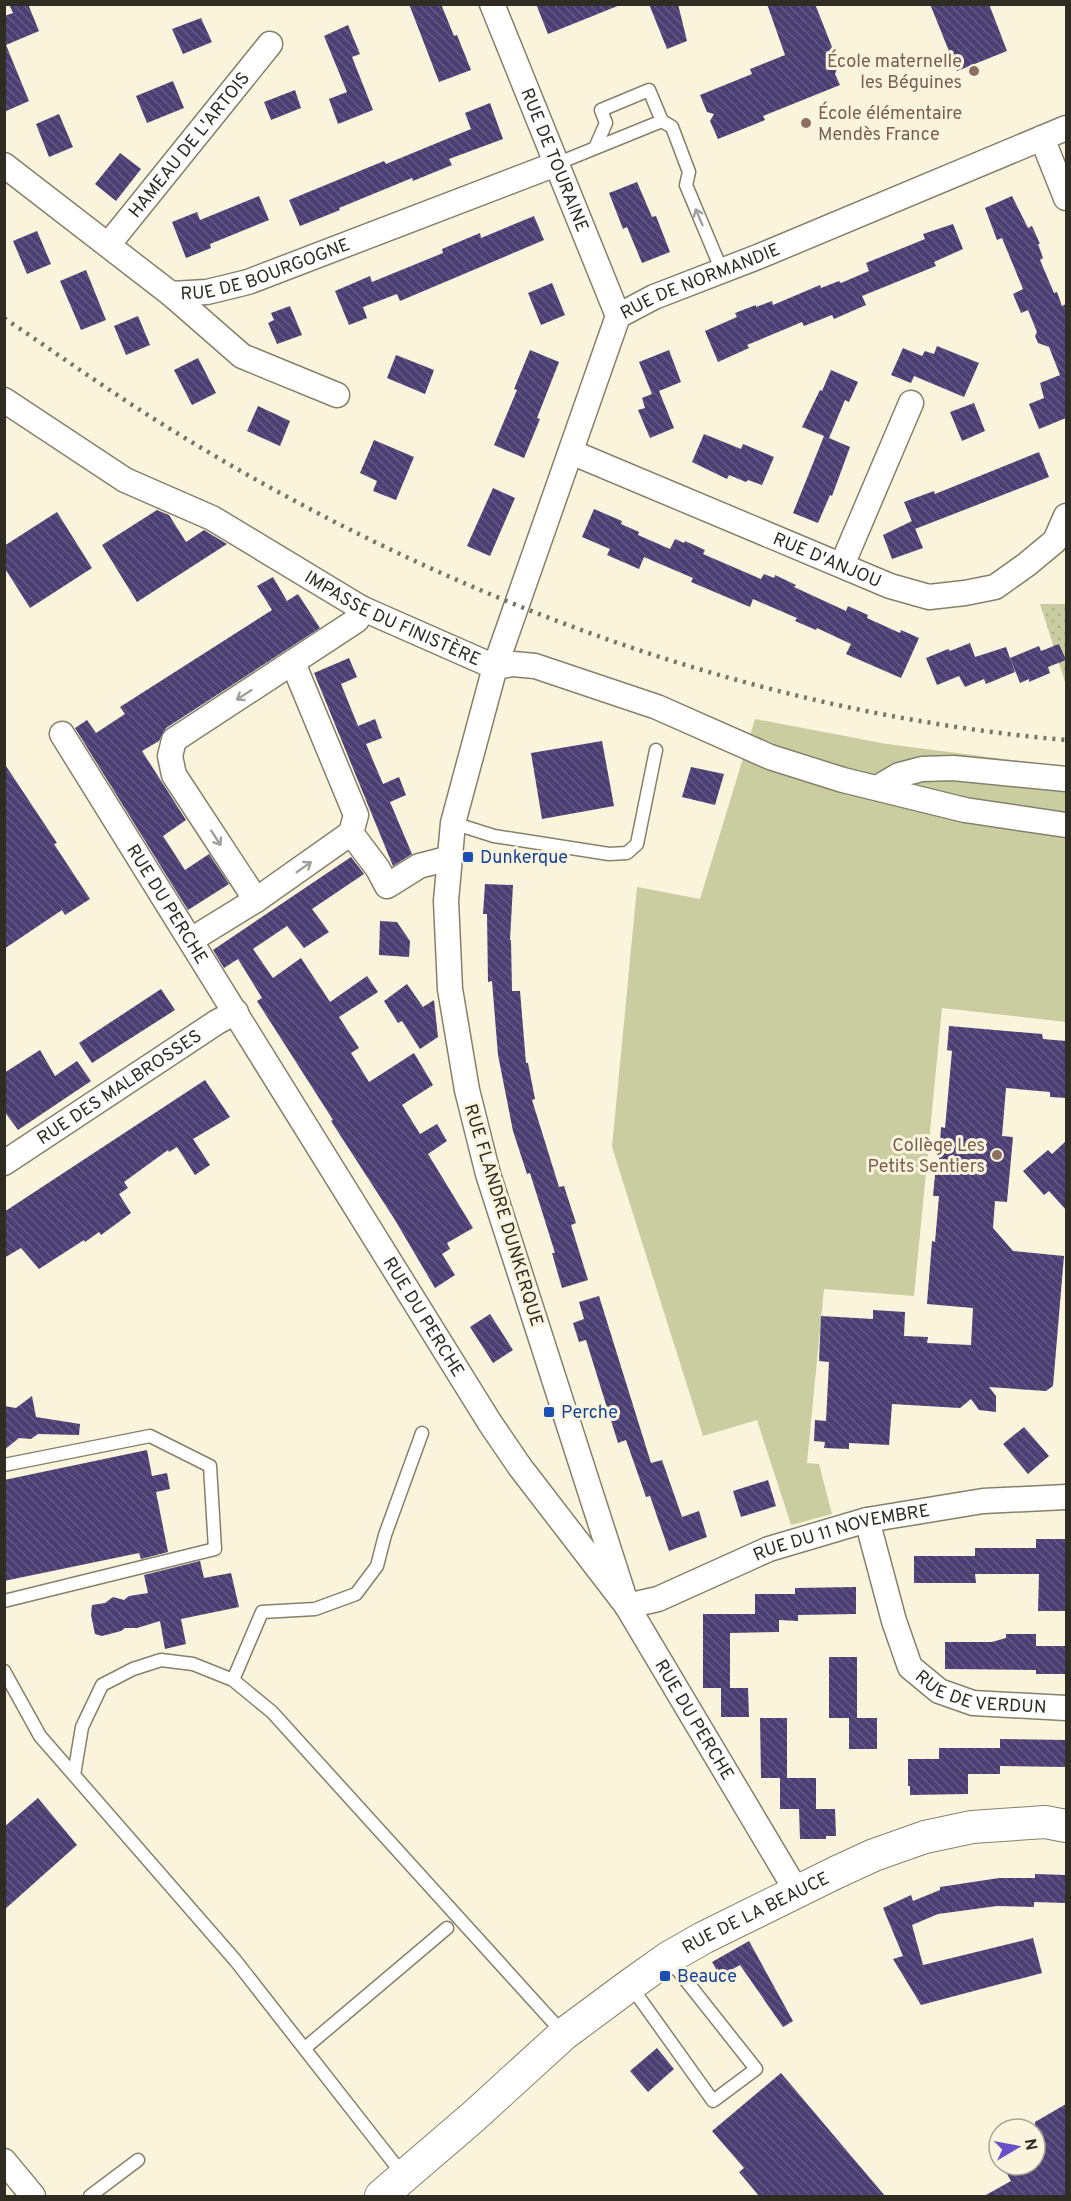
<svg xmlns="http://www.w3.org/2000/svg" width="1071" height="2201" font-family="Overpass,sans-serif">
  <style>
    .green { fill: #c9cda0 }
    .park { fill: url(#park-dots) }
    .building { fill: url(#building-back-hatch) }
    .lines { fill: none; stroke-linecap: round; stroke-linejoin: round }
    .service-casing { stroke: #86806b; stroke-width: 15 }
    .minor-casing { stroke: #86806b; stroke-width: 27 }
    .tertiary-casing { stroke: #86806b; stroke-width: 34 }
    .service { stroke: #fff; stroke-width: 12 }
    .minor { stroke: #fff; stroke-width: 24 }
    .tertiary { stroke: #fff; stroke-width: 32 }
    .rail { stroke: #797467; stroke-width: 4.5; stroke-dasharray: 3 6; stroke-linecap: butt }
    .oneway { stroke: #a1a09c }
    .education-dot { fill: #8d6e63; stroke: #faf4dd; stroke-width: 2 }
    .transit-dot { fill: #1a4fb4; stroke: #faf4dd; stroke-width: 2 }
    .labels { text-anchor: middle; stroke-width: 6; stroke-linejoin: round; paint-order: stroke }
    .education-label { font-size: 18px; fill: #785e54; stroke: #faf4dd; text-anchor: end }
    .street-label { font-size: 18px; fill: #2f2c24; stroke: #faf4dd }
    .transit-label { font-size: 18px; fill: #164399; stroke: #faf4dd; text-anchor: start }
  </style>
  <defs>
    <pattern id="park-dots" width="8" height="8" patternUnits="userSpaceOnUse" patternTransform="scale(1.5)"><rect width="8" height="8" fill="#c9cda0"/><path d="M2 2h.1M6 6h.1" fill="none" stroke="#adb08a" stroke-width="1.8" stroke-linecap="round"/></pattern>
    <pattern id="building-back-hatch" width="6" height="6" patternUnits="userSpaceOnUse" patternTransform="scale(1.5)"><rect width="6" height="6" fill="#4b3f74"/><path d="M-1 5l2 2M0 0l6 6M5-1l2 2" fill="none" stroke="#635983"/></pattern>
  </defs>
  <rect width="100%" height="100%" fill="#faf4dd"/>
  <!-- green -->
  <path class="green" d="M755,719L887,744L1066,767V1022L942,1008L914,1296L824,1289L807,1463L819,1464L832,1514L791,1525L757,1420L703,1436L612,1147L637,887L700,899Z"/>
  <!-- park -->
  <path class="park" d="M1040,604H1066V685Z"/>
  <!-- building -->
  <path class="building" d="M9,4H28L39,31L6,45L29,101L4,112V16L13,13Z
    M409,4H441L454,36L457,35L471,70L439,82Z
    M536,4H619L620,5L548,34Z
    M649,4H678L687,41L667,49Z
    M767,4H815L832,47L826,65L837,69L835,74L840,85L763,116L765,120L718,139L710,121L714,114L707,112L700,95L752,74L750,69L785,55Z
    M930,4H989L1007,51L957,71Z
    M201,18L212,42L183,54L172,29Z
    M348,25L360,54L352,57L373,110L338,124L329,99L347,92L324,36Z
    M173,81L184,108L147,123L136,96Z
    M295,90L301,108L271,120L264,102Z
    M490,103L503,139L449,159L452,165L413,181L412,178L339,208L340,210L300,226L289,200L384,161L386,164L471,129L465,113Z
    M59,114L73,147L49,157L36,124Z
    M120,153L141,169L116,201L95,184Z
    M637,182L652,217L656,216L670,252L642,263L627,227L623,229L609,193Z
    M259,196L269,220L210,244L211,248L186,258L172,222L197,212L200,220Z
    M1012,196L1028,228L1032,226L1040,244H1038L1043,258L1040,260L1054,293L1057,292L1062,306L1066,304V418L1039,429L1029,404L1044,398L1040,383L1060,375L1049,347L1038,343L1035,336L1037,332L1028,310L1021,313L1013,294L1023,289L1002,238L997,240L985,208Z
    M534,216L544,240L400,301L397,294L363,307L367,318L349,325L335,291L370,276L372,282L443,253L442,249L480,233L481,238Z
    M953,224L963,249L934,262L936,266L862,296L866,305L834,319L832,315L804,326L802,322L747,345L749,348L718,362L705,331L737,317L735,313L756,305V307L772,301L773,305L820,285L821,288L839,281L841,283L869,271L866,263L925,239L923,234Z
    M37,231L51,264L27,274L13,241Z
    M86,270L106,320L81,330L60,281Z
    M552,283L565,315L541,325L528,293Z
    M290,306L302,335L277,344L268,323L274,320L271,313Z
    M138,316L150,345L126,355L114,326Z
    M937,346L979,363L964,397L914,376L911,383L891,375L903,348L922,356L925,351L934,354Z
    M530,350L559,362L537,418L540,419L524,458L494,445L517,390L514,389Z
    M669,350L681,382L659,391L674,428L650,438L638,410L645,408L642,398L652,394L639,362Z
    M396,355L434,370L425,394L387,378Z
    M198,358L216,393L192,405L174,370Z
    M831,370L858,382L849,402L845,400L829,438L850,447L832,496L830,495L818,523L793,513L824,436L802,427L820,390L822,391Z
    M974,403L985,431L962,441L950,412Z
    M258,406L290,421L280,446L247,431Z
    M704,434L741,449L743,444L774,457L762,485L748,480L746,482L729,475L727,479L692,462Z
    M374,440L414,457L396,500L373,491L377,481L360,473Z
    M1039,452L1049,477L915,529L904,502L934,491L935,494Z
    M493,488L515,498L490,556L467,546Z
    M594,509L622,521L621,524L639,532L638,535L670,549L675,539L684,543L685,541L705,550L703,554L761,579L764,574L774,578L775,575L796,585L794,587L846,611L848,606L868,615L867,618L900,633L901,630L919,638L901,678L846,654L851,644L817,628L816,630L795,621L797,618L753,599L750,607L691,582L693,578L644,557L639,569L607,555L610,549L582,537Z
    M157,510L169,515L186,542L204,530L227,544L137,602L102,545Z
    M57,512L92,568L30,608L4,567V546Z
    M912,521L923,548L892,559L883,535Z
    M273,577L287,601L298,594L320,628L166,728L159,741L142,751L186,820L163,836L185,870L209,854L229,884L188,910L75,728L87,720L96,733L125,714L120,707L272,610L257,586Z
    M970,643L975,657L1006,647L1015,672L986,684L984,679L965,687L959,676L937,685L926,658L948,649L950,651Z
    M1059,644L1066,660L1048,667L1050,673L1029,682V679L1020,683L1010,658L1039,646L1041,651Z
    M349,658L357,677L341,684L358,726L375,719L382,738L366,744L383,784L399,777L406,795L390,802L412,854L393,866L314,673Z
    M602,741L614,806L542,819L531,753Z
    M4,763L57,843L54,844L90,899L65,915L62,910L4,949Z
    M691,767L724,774L715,805L682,797Z
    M351,857L364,874L312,909L329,932L304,948L287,926L253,949L273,978L301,958L330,1002L367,976L378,992L339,1017L359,1048L351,1053L369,1082L414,1053L433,1085L402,1105L420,1134L437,1124L447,1141L428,1154L473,1228L447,1243L450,1249L442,1254L455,1275L435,1288L395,1220L331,1121L333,1120L257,1001L262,998L238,959L224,968L213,950Z
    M485,884L513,885L510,940H511L512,991H520L526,1063H528L535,1099L532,1100L559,1187L564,1186L576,1223L571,1225L588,1280L562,1288L552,1253H555L530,1173L527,1174L513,1131L498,1055L492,981L488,982L487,914H483Z
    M380,921L397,922L410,941L409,957L379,955Z
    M407,984L423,1007L434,1000L438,1037L420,1049L402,1021L398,1023L384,1001Z
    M161,989L175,1010L92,1063L79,1043Z
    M949,1026L1042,1034L1043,1039L1066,1041V1098L1050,1097V1092L1006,1088L1002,1136L1013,1137L1007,1202L995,1201L993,1228L1013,1251L1064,1256L1053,1386L1046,1391L989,1387L996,1396V1412L979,1410L971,1399L960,1408L892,1404L889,1445L849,1443V1449L824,1448L825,1442L814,1441L815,1420L826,1421L829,1362L819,1361L821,1316L873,1319V1310L905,1312L904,1336L928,1337L927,1343L971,1345L973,1308L927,1304L932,1241L935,1242L939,1196H933L935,1175H938L941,1127L945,1128L952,1051L947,1050Z
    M40,1050L55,1076L77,1061L91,1081L18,1130L4,1111V1073Z
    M205,1080L230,1117L193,1139L210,1165L195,1175L177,1147L169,1152L168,1150L124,1182L128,1188L119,1194L131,1213L101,1235L99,1232L85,1242L84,1240L39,1269L21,1248L4,1258V1212Z
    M1066,1141V1210L1049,1191L1044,1195L1023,1171L1048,1150L1052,1154Z
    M599,1296L651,1463L662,1460L682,1517L699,1511L707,1537L669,1551L650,1496L646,1497L626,1440L618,1443L586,1340L579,1342L573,1323L584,1319L579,1302Z
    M490,1314L513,1350L493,1363L470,1327Z
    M32,1396L36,1417L80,1424L79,1435L38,1434L31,1439L19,1438L4,1450V1406L16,1408Z
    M1024,1427L1049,1456L1028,1474L1003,1444Z
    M147,1450L152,1476L167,1473L170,1489L156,1492L168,1552L141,1559L139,1553L4,1581V1480Z
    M768,1480L776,1506L741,1517L733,1491Z
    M1036,1539H1066V1611H1038L1039,1574H975L976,1583H914V1556H975V1548H1036Z
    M200,1561L204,1578L231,1573L239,1607L181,1619L186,1644L165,1649L160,1621L137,1628H125L121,1631L102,1636L95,1634L91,1615L92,1605L105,1603L113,1597L124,1600L129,1596L148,1593L144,1575Z
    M856,1587V1614L798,1615V1621L779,1620V1632L730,1633V1688H703V1614H755V1594H795V1588Z
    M1006,1634H1036V1646H1066V1674H1036V1670L945,1669V1642H992L1006,1638Z
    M829,1657H857V1718H877V1749H849V1718H829Z
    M721,1688H748L749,1717H721Z
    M760,1718H787V1778H761Z
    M1000,1739L1066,1740V1767L1000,1766V1774H968V1794L910,1795V1786H908V1759H939V1748H1000Z
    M780,1778H816V1809H835L836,1836H826V1839H800L799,1809H780Z
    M38,1798L77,1845L4,1910V1827Z
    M1035,1874L1066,1875V1903L1034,1902V1907L997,1906L938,1914L912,1925L923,1965L1033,1938L1042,1973L921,2005L893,1959L903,1956L883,1908L911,1895L913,1901L940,1890V1887L999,1878H1035Z
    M749,1941L793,2021L783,2027L740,1965L720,1976L712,1962Z
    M657,2048L674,2069L648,2092L630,2071Z
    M781,2073L885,2196H759L739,2172L744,2168L712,2131Z
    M1066,2104V2196H984L1011,2181L1002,2165H1035V2122Z"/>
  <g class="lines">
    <defs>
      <path id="service" d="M595,148L606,123L601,110L649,90L662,121
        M556,164L662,121L672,127L689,172L686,185L722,271
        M453,823L494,836L609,854L627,853L637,844L656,750
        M4,1465L150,1436L210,1466L215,1549L4,1601
        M4,1671L40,1736L235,1960L404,2176
        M233,1680L262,1612L315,1609L356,1594L377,1566L385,1535L422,1433
        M74,1775L82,1727L102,1685L133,1669L161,1660L193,1664L233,1680L272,1712L563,2033
        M630,1985L713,2101L756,2069L669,1959
        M305,2048L447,1928
        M90,2196L138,2160"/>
      <g id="minor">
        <path id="s1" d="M492,4L618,316"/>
        <path d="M1042,138L1066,198"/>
        <path id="s2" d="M4,165L171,294L207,292L248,282L556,164"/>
        <path id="s3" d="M108,245L270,44"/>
        <path d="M171,294L242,356L337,395"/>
        <path id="s4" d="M4,400L125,480L212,518L361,608L495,667L513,664L535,666L657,707L770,757L843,780L965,810L1066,825"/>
        <path id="s5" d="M571,452L890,586L929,597L965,593L995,587L1026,565L1055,541L1066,516"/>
        <path d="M842,565L911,403"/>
        <path id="s6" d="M62,734L490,1423L520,1467L627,1606L796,1890"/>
        <path d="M877,788L899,775L922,769L953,768L1066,779"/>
        <path d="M351,833L378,869L387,886L419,866L450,858"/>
        <path d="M256,900L174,775L170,756L174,740L357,620L361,608"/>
        <path d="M191,940L256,900L351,833L356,815L293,663"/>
        <path id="s7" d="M4,1163L217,1022L236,1012"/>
        <path id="s8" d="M867,1520L894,1621L910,1667L939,1691L973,1703L1066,1708"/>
        <path id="s9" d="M627,1606L488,1174L467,1090L450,989L446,901L453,823L495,667L618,316L654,297L760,256L1066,128"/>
        <path id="s10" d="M627,1606L658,1599L769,1549L867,1520L983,1501L1066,1497"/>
        <path d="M4,2161L33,2196"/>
      </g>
      <g id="tertiary">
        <path id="s11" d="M381,2196L473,2117L564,2034L630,1985L668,1958L703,1938L837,1872L874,1855L925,1837L972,1827L1045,1822L1066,1826"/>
      </g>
    </defs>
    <!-- service casing -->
    <use href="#service" class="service-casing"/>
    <!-- minor casing -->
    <use href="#minor" class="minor-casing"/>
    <!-- tertiary casing -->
    <use href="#tertiary" class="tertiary-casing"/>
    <!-- service -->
    <use href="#service" class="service"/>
    <!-- minor -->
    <use href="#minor" class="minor"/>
    <!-- tertiary -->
    <use href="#tertiary" class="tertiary"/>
    <!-- rail -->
    <path class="rail" d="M4,318C56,353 106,389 159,422C432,593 744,712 1066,740"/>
  </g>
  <!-- one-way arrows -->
  <defs><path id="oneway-shaft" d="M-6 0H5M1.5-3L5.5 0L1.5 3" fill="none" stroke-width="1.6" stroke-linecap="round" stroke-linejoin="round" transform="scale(1.5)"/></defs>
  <g class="oneway">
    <use href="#oneway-shaft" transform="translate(699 217) rotate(-113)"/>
    <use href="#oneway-shaft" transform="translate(244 695) rotate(147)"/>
    <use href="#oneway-shaft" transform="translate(216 838) rotate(57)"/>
    <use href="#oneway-shaft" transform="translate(304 867) rotate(-35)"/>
  </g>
  <!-- markers -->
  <g class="education-dot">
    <circle cx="974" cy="71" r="6"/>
    <circle cx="806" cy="123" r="6"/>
    <circle cx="997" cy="1155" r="6"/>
  </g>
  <g class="transit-dot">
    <rect x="462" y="851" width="12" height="12" rx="3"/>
    <rect x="543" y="1406" width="12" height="12" rx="3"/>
    <rect x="659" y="1970" width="12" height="12" rx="3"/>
  </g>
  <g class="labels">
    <!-- education labels -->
    <g class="education-label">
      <text x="962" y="67">École maternelle<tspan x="962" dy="21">les Béguines</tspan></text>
      <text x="818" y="119" text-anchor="start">École élémentaire<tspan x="818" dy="21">Mendès France</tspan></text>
      <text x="985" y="1151">Collège Les<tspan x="985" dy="21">Petits Sentiers</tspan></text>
    </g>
    <!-- street labels -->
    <g class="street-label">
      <text dy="6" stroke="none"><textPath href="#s3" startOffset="129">HAMEAU DE L'ARTOIS</textPath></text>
      <text dy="6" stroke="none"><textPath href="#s1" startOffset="168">RUE DE TOURAINE</textPath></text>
      <text dy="6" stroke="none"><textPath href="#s2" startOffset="309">RUE DE BOURGOGNE</textPath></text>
      <text dy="6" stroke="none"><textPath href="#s9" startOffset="1432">RUE DE NORMANDIE</textPath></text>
      <text dy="6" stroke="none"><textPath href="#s5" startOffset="278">RUE D'ANJOU</textPath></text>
      <text dy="6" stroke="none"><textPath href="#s4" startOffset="447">IMPASSE DU FINISTÈRE</textPath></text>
      <text dy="6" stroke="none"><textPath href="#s6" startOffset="200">RUE DU PERCHE</textPath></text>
      <text dy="6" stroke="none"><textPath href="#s7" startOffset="138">RUE DES MALBROSSES</textPath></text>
      <text transform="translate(504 1215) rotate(73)" y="6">RUE FLANDRE DUNKERQUE</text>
      <text dy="6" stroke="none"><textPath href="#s6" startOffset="686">RUE DU PERCHE</textPath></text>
      <text dy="6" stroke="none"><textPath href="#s10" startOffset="228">RUE DU 11 NOVEMBRE</textPath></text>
      <text dy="6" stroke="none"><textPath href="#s8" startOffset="232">RUE DE VERDUN</textPath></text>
      <text dy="6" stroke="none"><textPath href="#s6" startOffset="1172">RUE DU PERCHE</textPath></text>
      <text dy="6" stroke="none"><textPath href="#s11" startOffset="472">RUE DE LA BEAUCE</textPath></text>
    </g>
    <!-- transit labels -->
    <g class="transit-label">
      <text x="480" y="863">Dunkerque</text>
      <text x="561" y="1418">Perche</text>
      <text x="677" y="1982">Beauce</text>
    </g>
  </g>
  <!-- border -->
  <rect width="1071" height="2201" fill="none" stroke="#2f2c24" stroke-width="12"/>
  <!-- north arrow -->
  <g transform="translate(1017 2147) rotate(80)"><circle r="28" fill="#faf4dd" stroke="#a9a493" stroke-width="1.5"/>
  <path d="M0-4.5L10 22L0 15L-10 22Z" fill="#6c4fc8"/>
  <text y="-9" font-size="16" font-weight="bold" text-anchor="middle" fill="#2f2c24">N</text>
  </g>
</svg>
